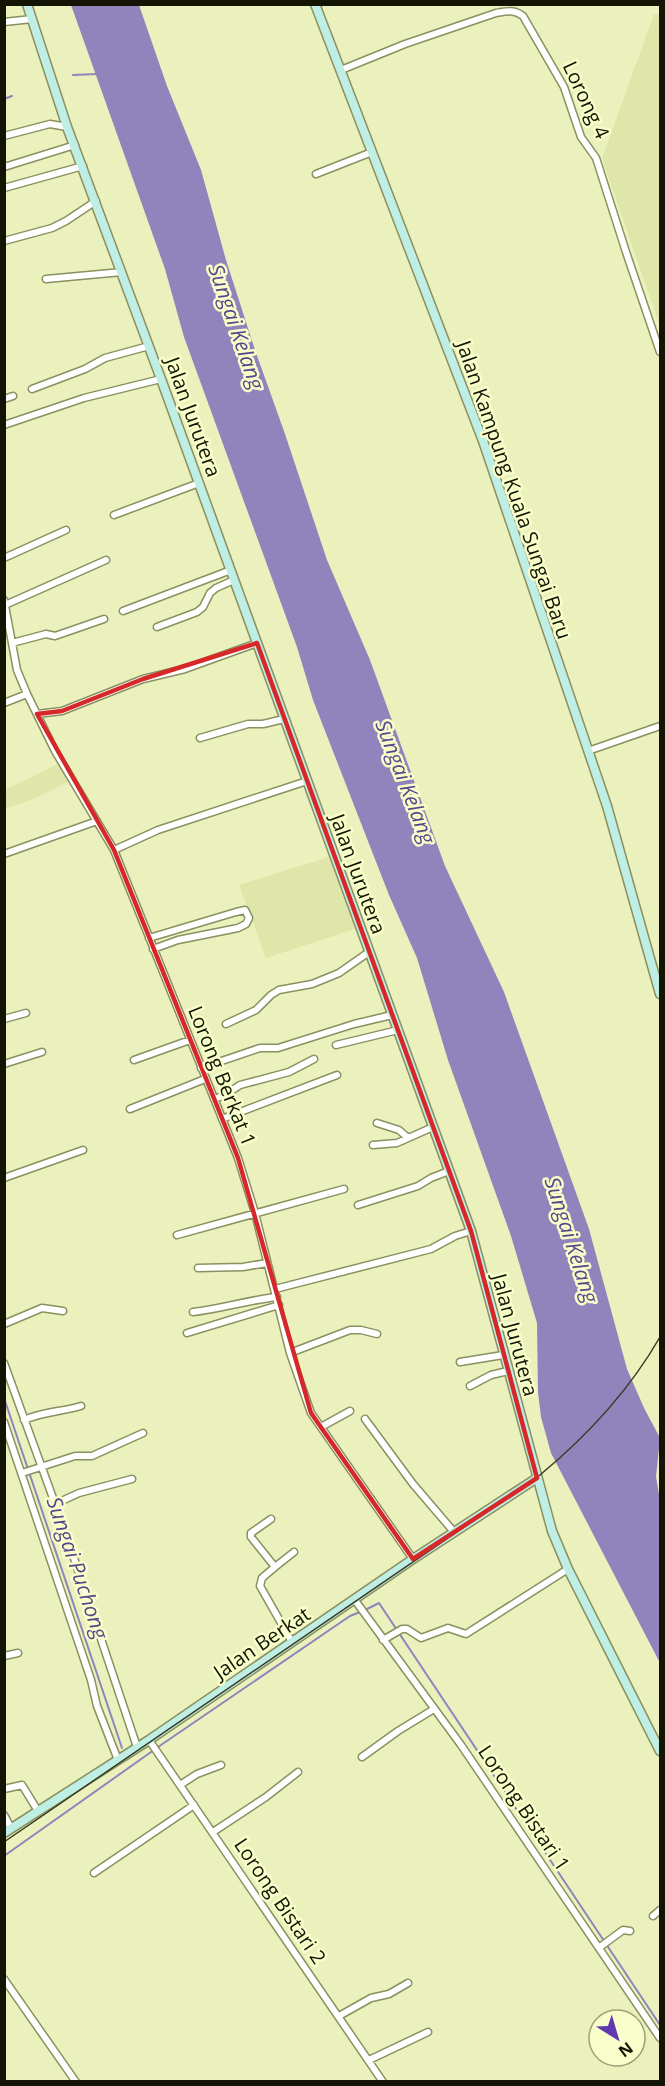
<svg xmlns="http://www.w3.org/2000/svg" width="665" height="2086" font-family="'Open Sans',sans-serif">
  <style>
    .built { fill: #dee6aa }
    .water { fill: #8f84bb }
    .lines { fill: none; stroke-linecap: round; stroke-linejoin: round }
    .stream { stroke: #8f84bb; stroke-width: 2 }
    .street-casing { stroke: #8a905f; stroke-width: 9 }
    .secondary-casing { stroke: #8a905f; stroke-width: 11 }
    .street { stroke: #fff; stroke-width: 6 }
    .secondary { stroke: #bfeee4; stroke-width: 8 }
    .tram { stroke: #373922; stroke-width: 1.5 }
    .marked { fill: none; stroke: #d62828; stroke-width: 4.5; stroke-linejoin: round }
    .labels { text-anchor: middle; stroke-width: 5; stroke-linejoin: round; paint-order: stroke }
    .street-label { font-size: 20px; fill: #131403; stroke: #f7fec9 }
    .water-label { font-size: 21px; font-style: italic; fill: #58458b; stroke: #f7fec9 }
  </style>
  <rect width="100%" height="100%" fill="#eaf1bc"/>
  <!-- built -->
  <path class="built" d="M654,14L660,15V326L602,159Z
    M60,763L68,782L38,797L5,809V790Z
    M329,857L355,929L266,958L239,885Z"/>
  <!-- water -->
  <path class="water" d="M71,5H139L167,86L201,170L226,260L255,350L285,434L327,560L370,660L445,866L504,992L589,1229L627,1369L644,1408L660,1438L656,1477L660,1500V1663L551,1453L541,1417L538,1392L537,1323L511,1236L448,1060L417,958L389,895L313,700L297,647L184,337L165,269Z"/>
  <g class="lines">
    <!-- stream -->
    <path class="stream" d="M73,75L97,74
      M4,99L12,96
      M4,1398L122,1748
      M365,1610L379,1603L660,2025
      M4,1856L161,1745L350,1616L360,1612"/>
    <defs>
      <path id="street" d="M4,22L32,19
        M341,70L405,44L496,13C507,11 514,9 523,16L564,87L581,137L596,158L626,252L660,352
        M4,136L50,124L67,127
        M4,167L75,145
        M316,174L372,152
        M4,188L83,166
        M4,241L52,228L66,221L96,201
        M46,279L122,272
        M32,389L85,369L105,358L149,346
        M4,399L13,396
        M4,425L84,398L161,379
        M114,515L199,483
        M4,558L66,530
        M4,600L17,670L27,694L55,751L114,850L238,1158L255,1213L290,1353L311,1413L413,1559
        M5,605L106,560
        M123,611L231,570
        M157,627L197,612L203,607L210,593L216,588L234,580
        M12,643L46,634L55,636L104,619
        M4,703L27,694
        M37,714L62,711L143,679L185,669L257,643
        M200,738L248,724H263L284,719
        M588,751L660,726
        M114,850L158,830L307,781
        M4,854L97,821
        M149,938L236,912L245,910L249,918L246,924L238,928L178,940L153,949
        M4,1019L26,1013
        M226,1024L256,1010L271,995L279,990L312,984L339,973L369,952
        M336,1045L398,1030
        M134,1060L190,1040
        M4,1064L42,1052
        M201,1068L260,1048H278L354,1024L392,1015
        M214,1099L225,1095L240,1085L289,1072L314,1059
        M130,1109L205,1079
        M222,1119L337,1075
        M377,1123L399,1130L408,1138
        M373,1145L397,1143L433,1127
        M4,1178L83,1150
        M358,1205L418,1186L431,1178L449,1171
        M177,1235L344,1189
        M198,1268L243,1267L267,1263
        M275,1289L431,1249L455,1236L471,1231
        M193,1312C221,1309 248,1300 277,1297
        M4,1324L42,1308L63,1311
        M187,1333L279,1305
        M290,1353L350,1330H361L377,1334
        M460,1362L503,1355
        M4,1363L66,1534L137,1747
        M470,1386L491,1375L508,1371
        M365,1419L413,1484L454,1532
        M24,1420C45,1411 61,1412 81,1406
        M4,1422L91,1680L97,1706L118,1760
        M321,1427L350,1411
        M22,1473L75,1456H92L143,1433
        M55,1504L79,1493L132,1479
        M271,1519L251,1533V1537L275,1567L262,1578L260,1586L292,1642
        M275,1567L294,1552
        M354,1599L461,1745L660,2038
        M383,1640L402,1629H407L421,1638L448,1628L466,1634L568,1569
        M4,1656L18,1653
        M149,1740L383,2082
        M362,1757L398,1731L434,1709
        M180,1785L197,1774L221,1765
        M4,1789L22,1785L38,1811
        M4,1815L11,1828
        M213,1832L266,1797L298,1772
        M94,1873L194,1805
        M653,1916L660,1910
        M600,1947L623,1930L630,1931
        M4,1979L76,2082
        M339,2016L371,1998L389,1994L408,1983
        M369,2060L428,2032"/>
      <path id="secondary" d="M27,4L67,127L161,379L471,1231L552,1531L568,1569L660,1751
        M315,4L483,441L607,806L660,994
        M4,1833L149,1740L413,1559L537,1478"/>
    </defs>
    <!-- street casing -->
    <use href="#street" class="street-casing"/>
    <!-- secondary casing -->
    <use href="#secondary" class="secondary-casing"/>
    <!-- street -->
    <use href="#street" class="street"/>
    <!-- secondary -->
    <use href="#secondary" class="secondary"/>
    <!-- tram -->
    <path class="tram" d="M4,1842L540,1475C587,1436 629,1391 660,1337"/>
  </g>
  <!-- marked area -->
  <path class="marked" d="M257,643L471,1231L537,1478L413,1559L311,1413L238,1158L114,850L37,714L62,711L143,679Z"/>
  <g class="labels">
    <!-- street labels -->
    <g class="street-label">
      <text transform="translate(586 100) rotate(65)" y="7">Lorong 4</text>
      <text transform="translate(193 417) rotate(70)" y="7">Jalan Jurutera</text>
      <text transform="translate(514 490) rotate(71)" y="7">Jalan Kampung Kuala Sungai Baru</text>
      <text transform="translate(358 874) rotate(70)" y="7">Jalan Jurutera</text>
      <text transform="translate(222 1076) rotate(68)" y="7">Lorong Berkat 1</text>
      <text transform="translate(515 1335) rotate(75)" y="7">Jalan Jurutera</text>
      <text transform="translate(262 1643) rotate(-34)" y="7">Jalan Berkat</text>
      <text transform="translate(524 1808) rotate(56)" y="7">Lorong Bistari 1</text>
      <text transform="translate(280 1901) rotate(56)" y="7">Lorong Bistari 2</text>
    </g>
    <!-- water labels -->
    <g class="water-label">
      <text transform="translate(236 327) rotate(71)" y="7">Sungai Kelang</text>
      <text transform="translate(405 782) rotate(69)" y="7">Sungai Kelang</text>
      <text transform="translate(571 1240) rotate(72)" y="7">Sungai Kelang</text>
      <text transform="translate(77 1568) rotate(71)" y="7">Sungai Puchong</text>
    </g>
  </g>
  <!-- border -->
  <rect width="665" height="2086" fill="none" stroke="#131403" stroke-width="12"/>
  <!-- north arrow -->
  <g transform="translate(617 2038) rotate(143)"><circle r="28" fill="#f7fec9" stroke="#9ca07a" stroke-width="1.5"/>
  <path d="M0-4.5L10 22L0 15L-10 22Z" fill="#6138b0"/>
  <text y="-9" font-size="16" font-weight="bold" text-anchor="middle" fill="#131403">N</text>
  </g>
</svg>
